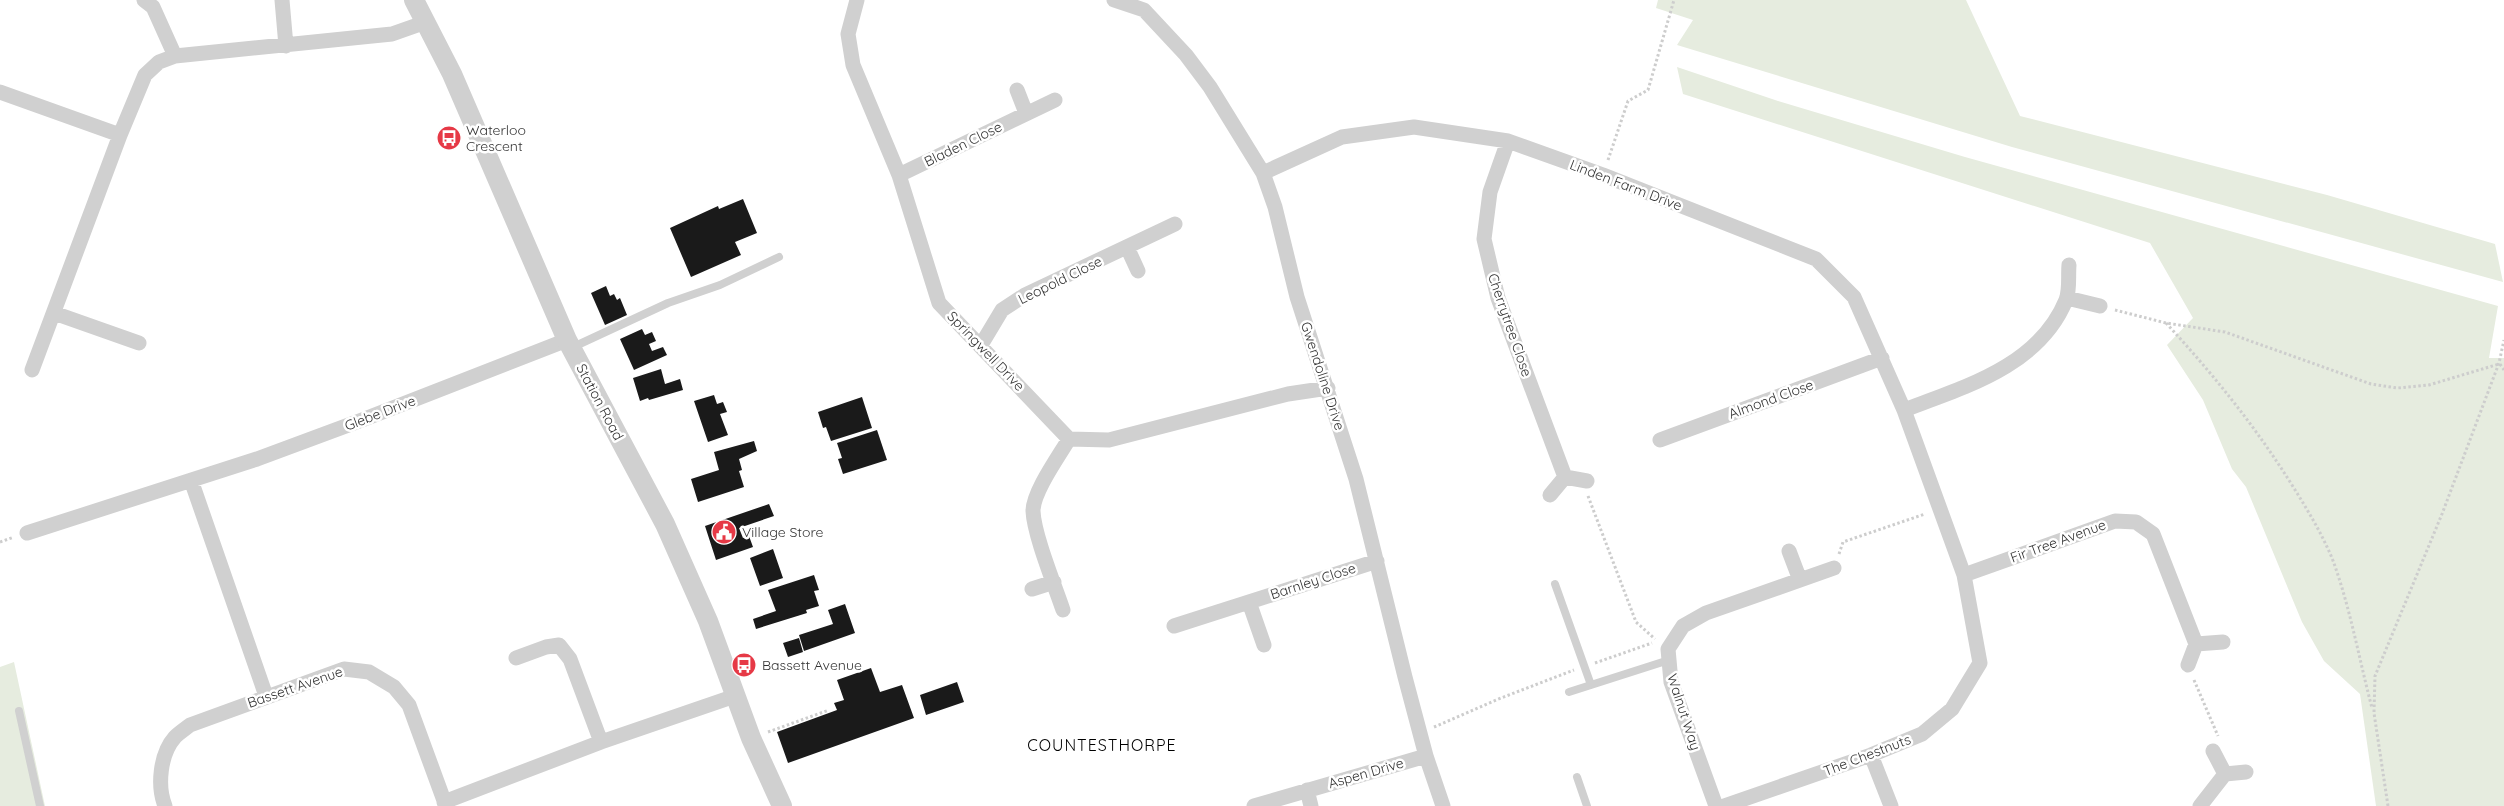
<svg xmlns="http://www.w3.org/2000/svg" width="2504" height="806" font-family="Quicksand,sans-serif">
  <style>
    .green { fill: #e6ecdf }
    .building { fill: #1a1a1a }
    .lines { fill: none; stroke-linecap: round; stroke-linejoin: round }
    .path { stroke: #cdcdcd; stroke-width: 3; stroke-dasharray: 2.5 2.5; stroke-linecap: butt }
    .service { stroke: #d0d0d0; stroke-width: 8 }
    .minor { stroke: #d0d0d0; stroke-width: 15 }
    .tertiary { stroke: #d0d0d0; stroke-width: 20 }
    .labels { text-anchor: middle; stroke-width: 5; stroke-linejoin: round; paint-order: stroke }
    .poi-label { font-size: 14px; fill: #333; stroke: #fff; text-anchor: start }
    .street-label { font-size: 14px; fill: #333; stroke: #fff }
    .quarter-label { font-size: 16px; letter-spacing: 1px; fill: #000; stroke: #fff }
  </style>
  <rect width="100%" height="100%" fill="#fff"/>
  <!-- green -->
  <path class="green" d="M1658,0H1966L2020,116L2327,195L2495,244L2503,282L2012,147L1677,45L1693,20L1656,8Z
    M1677,67L1778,101L1965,157L2498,306L2489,358H2504V806H2376L2360,694L2324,661L2302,622L2246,487L2232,469L2203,400L2167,345L2193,318L2150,243L1683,94Z
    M14,662L45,806H0V667Z"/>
  <!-- building -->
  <path class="building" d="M743,199L757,233L735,242L741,255L691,277L670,228L718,206L719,209Z
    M606,286L610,296L614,294L617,300L620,298L627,315L605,325L591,293Z
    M642,329L645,335L652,332L656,341L649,344L652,351L663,347L667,355L634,370L620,339Z
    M661,369L665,384L680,379L683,390L649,400L648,398L640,401L633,378Z
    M714,395L717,404L723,402L727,412L720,414L728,435L708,442L694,401Z
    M862,397L872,428L831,441L826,427L823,428L818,412Z
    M877,430L887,460L843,474L838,459L842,458L837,443Z
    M754,441L757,451L739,459L742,470L739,471L744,487L698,502L691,479L719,470L714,452Z
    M769,504L774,516L739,528L743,538L749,536L753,547L716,560L705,526Z
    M773,549L783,578L760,586L750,558Z
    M814,575L819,590L814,591L819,606L806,610L807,613L756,629L753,619L776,611L768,590Z
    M845,604L855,633L804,651L799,635L833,624L828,610Z
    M799,638L803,652L788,657L783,643Z
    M871,668L880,692L902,685L914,718L788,763L777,732L837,710L834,703L844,700L837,680Z
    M957,682L964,702L926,715L920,695Z"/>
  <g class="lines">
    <!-- path -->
    <path class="path" d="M1608,160L1628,101L1648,90L1674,0
      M2115,310L2166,323L2225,332L2371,384L2397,388L2429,385L2499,364
      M2166,323C2213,374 2255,426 2292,485C2307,509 2321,532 2332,558C2350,606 2359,659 2372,708
      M2500,364L2504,370
      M1588,496L1636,622L1655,639
      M0,542L14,537
      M1839,554L1843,542L1925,514
      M1595,663L1652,643
      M2194,680L2218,736
      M1434,727L1501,698L1574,670
      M768,732L829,710
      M2388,806L2374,713L2375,676L2442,514L2499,363L2504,340"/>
    <!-- service -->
    <path class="service" d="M571,348L668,303L720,285L779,257
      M1555,584L1591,685
      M1569,692L1669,660
      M19,711L40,806
      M1577,777L1587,806"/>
    <!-- minor -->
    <path class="minor" d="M144,0L153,7L175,56
      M282,0L286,46
      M857,0L848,34L853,65L899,175L939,303L1069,439L1109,440L1288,394L1328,388
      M1114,0L1144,10L1186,55L1210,87L1263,173L1275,207L1297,297L1356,479L1405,677L1426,756L1443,806
      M1017,90L1026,113
      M0,92L120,135
      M1508,141L1490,192L1484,239L1498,298L1565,477
      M1263,173L1342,137L1414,127L1508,141L1603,175L1816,259L1854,297L1904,410L1964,575L1980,663L1952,709L1922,734L1871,755L1724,806
      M899,175L1055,100
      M1127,247L1138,271
      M2067,298L2100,306
      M54,313L139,343
      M981,345L1002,310L1025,295L1175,224
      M32,370L120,135L145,75L159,62L175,56L392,34L426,22
      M1904,410C1965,387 2039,366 2066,300C2070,290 2068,276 2069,265
      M1660,440L1882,358
      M191,480L266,696
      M1550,495L1565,477L1587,481
      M27,533L257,459L362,420L567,340
      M1789,551L1800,580
      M1964,575L2115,521L2136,522L2153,534L2196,644
      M1032,589L1054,582
      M1249,602L1264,645
      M1063,610C1055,586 1034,535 1033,511C1033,492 1059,456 1069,439
      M1174,626L1377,561
      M516,658L546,647L559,645L570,659L601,742
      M2188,665L2196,644L2223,642
      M2213,751L2225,774L2246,772
      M1871,755L1891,806
      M1307,790L1311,806
      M444,802L601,742L735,696
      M165,806C157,786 160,754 175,737C179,733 185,729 190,725L344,669L369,672L394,687L409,705L446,806
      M1254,806L1426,756
      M1716,806L1671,682L1668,649L1683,626L1706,613L1834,568
      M2200,806L2225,774"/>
    <!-- tertiary -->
    <path class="tertiary" d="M414,0L452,74L567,340L665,524L708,621L751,738L782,806"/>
  </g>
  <!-- icons -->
  <defs>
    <symbol id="bus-disc" viewBox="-11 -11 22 22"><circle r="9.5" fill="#e63946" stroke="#fff"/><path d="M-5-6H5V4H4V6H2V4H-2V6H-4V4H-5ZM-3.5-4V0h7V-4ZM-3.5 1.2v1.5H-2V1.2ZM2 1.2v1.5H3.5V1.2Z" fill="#fff"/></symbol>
    <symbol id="civic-disc" viewBox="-11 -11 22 22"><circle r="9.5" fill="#e63946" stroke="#fff"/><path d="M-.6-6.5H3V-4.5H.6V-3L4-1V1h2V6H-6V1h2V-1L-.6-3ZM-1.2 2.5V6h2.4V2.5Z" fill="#fff"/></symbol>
  </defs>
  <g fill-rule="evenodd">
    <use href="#bus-disc" x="435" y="124" width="28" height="28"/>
    <use href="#civic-disc" x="710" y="518" width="28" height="28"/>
    <use href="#bus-disc" x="730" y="651" width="28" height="28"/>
  </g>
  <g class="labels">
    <!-- poi labels -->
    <g class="poi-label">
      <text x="466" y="135">Waterloo<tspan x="466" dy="16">Crescent</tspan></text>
      <text x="742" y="537">Village Store</text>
      <text x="762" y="670">Bassett Avenue</text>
    </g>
    <!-- street labels -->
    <g class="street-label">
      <text transform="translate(963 144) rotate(-26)" y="5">Bladen Close</text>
      <text transform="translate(1626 185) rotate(21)" y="5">Linden Farm Drive</text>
      <text transform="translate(1060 280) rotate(-26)" y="5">Leopold Close</text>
      <text transform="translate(1510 325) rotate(71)" y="5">Cherrytree Close</text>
      <text transform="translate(986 351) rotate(46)" y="5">Springwell Drive</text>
      <text transform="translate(1323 376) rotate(72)" y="5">Gwendoline Drive</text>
      <text transform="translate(1771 399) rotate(-20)" y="5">Almond Close</text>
      <text transform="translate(600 402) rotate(62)" y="5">Station Road</text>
      <text transform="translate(380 413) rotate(-21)" y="5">Glebe Drive</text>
      <text transform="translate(2058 541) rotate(-20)" y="5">Fir Tree Avenue</text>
      <text transform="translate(1313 581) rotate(-18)" y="5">Barnley Close</text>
      <text transform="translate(295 687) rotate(-19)" y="5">Bassett Avenue</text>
      <text transform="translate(1684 712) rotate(72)" y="5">Walnut Way</text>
      <text transform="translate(1867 755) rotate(-21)" y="5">The Chestnuts</text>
      <text transform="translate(1366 773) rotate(-16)" y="5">Aspen Drive</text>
    </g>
    <!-- quarter labels -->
    <g class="quarter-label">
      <text x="1102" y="751">COUNTESTHORPE</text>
    </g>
  </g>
</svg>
